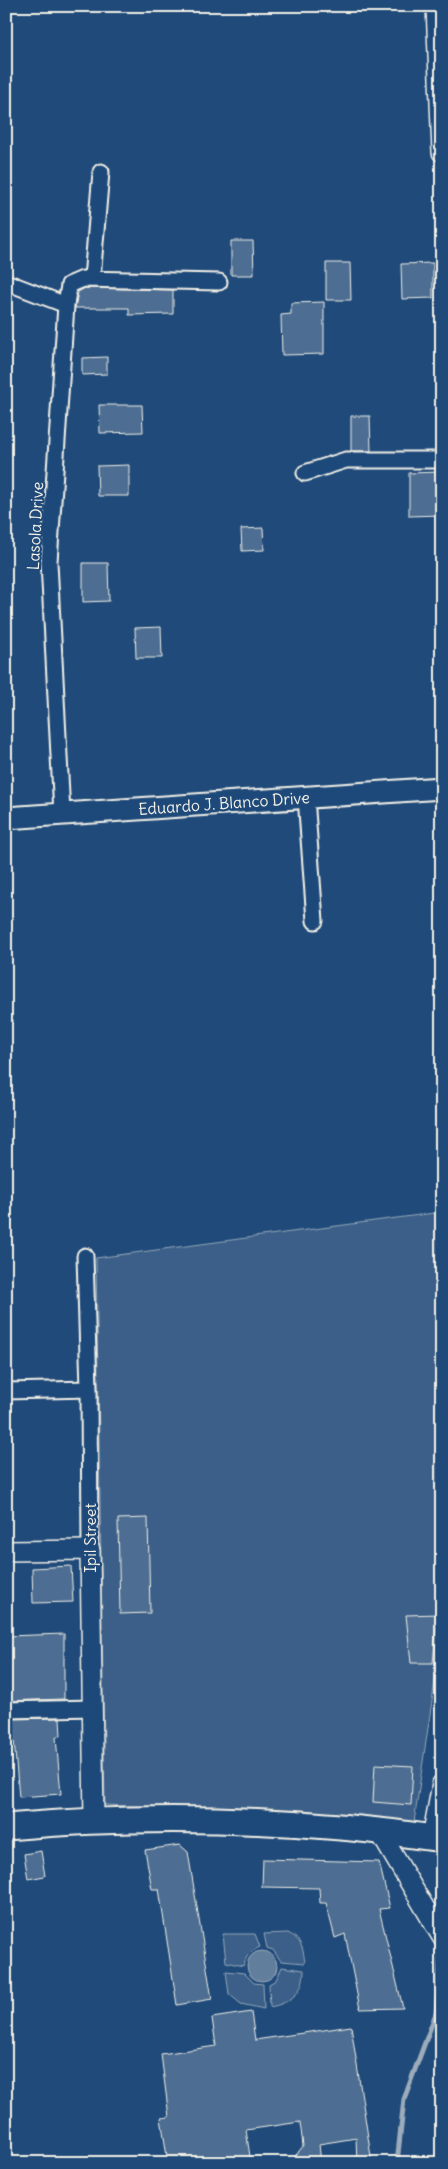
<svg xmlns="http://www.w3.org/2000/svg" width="448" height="2169" font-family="Delius,sans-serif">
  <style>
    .green { fill: #3a5f88; stroke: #97a8b8 }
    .water { fill: #627e9d; stroke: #9cacbb }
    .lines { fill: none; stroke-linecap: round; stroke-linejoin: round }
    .stream { stroke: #9cacbb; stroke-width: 5 }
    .building { fill: #4d6e92; stroke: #f4f1e8 }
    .minor-casing { stroke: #f4f1e8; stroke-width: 19 }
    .tertiary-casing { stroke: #f4f1e8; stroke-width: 22 }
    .secondary-casing { stroke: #f4f1e8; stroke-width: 25 }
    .trunk-casing { stroke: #f4f1e8; stroke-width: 29 }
    .minor { stroke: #1f4a7a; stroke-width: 15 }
    .tertiary { stroke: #1f4a7a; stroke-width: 19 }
    .secondary { stroke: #1f4a7a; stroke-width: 21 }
    .trunk { stroke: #1f4a7a; stroke-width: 25 }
    .labels { text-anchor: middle; stroke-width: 4.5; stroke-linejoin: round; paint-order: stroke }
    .street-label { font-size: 16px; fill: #f4f1e8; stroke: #1f4a7a }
  </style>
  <rect width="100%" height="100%" fill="#1f4a7a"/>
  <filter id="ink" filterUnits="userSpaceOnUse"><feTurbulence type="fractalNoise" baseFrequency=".02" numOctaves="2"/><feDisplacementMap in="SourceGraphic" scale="10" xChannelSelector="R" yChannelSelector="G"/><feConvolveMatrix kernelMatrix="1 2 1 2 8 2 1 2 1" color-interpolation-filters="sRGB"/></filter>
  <g filter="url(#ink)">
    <!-- green -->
    <path class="green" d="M442,1212V1634L414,1822L334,1813L105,1805L96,1258Z
      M288,1933C302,1940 303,1948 305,1963L281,1961L273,1950L267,1948L264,1934Z
      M223,1934H255L260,1947C250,1951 246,1956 243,1966L226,1962Z
      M282,1967L304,1970C304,1992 291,2003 270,2007L269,1984L276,1980Z
      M226,1971L244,1973L254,1983L263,1984L264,2009L241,2004L229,1994Z"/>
    <!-- water -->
    <path class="water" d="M247 1966a15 15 0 1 1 30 0a15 15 0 1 1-30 0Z"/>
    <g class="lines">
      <!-- stream -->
      <path class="stream" d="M397,2163L404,2099L436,2013L441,1951"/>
    </g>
    <!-- building -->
    <path class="building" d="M231,241H253L254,275H231Z
      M326,263H350L351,300H326Z
      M433,263V298L402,299L401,264Z
      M85,288L173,290V314L129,315V308H75L78,292Z
      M324,302V354L282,355L281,315L291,314V303Z
      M107,357V374L82,375V358Z
      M99,405H142L143,432L100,433Z
      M351,416H370L371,451H351Z
      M129,465V496H98L97,466Z
      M442,472V515L409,516V473Z
      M263,528L264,550L242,551L241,529Z
      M83,563H108L109,601L83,602Z
      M161,627L162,658H136L135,628Z
      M148,1518L150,1613L120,1614L118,1519Z
      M71,1566L73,1602L33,1603L32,1568Z
      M438,1614L433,1663H411L406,1615Z
      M64,1634V1699L6,1701V1636Z
      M60,1718L61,1736L56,1737L61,1794L19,1797L14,1740H6V1719Z
      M375,1764L413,1766L411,1805L373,1802Z
      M180,1845L188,1852L212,1999L177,2005L159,1889H152L145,1850Z
      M41,1851L45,1876L28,1879L24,1854Z
      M263,1859L379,1862L390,1908L379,1909L403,2008L360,2009L345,1934L335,1938L326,1903H320L319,1888L262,1887Z
      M251,2012L255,2040L351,2026L372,2163H357L356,2138L319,2144L321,2163H290L303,2146L300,2122L246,2130L251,2163H168L161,2118L169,2117L161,2054L216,2046L212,2018Z"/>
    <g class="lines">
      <defs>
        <path id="minor" d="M92,279L101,172
          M6,282L66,305L49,562L62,814
          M66,305L69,285L83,279L219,282
          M305,473L346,460H442
          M306,797L315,921
          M85,1256L89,1389L90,1550
          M6,1391L89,1389
          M6,1710L93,1708"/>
        <path id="tertiary" d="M436,6L442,152
          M6,1551L90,1550L94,1820
          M379,1831L442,1937
          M432,1838L442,1784"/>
        <path id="secondary" d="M6,818L442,788"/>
        <path id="trunk" d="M6,1827C152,1814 297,1818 442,1839"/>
      </defs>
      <!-- minor casing -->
      <use href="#minor" class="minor-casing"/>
      <!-- tertiary casing -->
      <use href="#tertiary" class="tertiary-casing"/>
      <!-- secondary casing -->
      <use href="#secondary" class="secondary-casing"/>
      <!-- trunk casing -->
      <use href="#trunk" class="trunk-casing"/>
      <!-- minor -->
      <use href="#minor" class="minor"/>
      <!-- tertiary -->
      <use href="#tertiary" class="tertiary"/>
      <!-- secondary -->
      <use href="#secondary" class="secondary"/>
      <!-- trunk -->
      <use href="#trunk" class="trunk"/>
    </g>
  </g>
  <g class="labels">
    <!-- street labels -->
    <g class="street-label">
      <text transform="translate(35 526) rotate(-87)" y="6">Lasola Drive</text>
      <text transform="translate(224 803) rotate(-4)" y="6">Eduardo J. Blanco Drive</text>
      <text transform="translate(90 1538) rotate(-90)" y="6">Ipil Street</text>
    </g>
  </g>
  <!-- margin -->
  <rect width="448" height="2169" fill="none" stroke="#1f4a7a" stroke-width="25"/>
  <rect x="12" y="12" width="423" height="2144" fill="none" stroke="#f4f1e8" stroke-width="2" filter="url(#ink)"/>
</svg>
